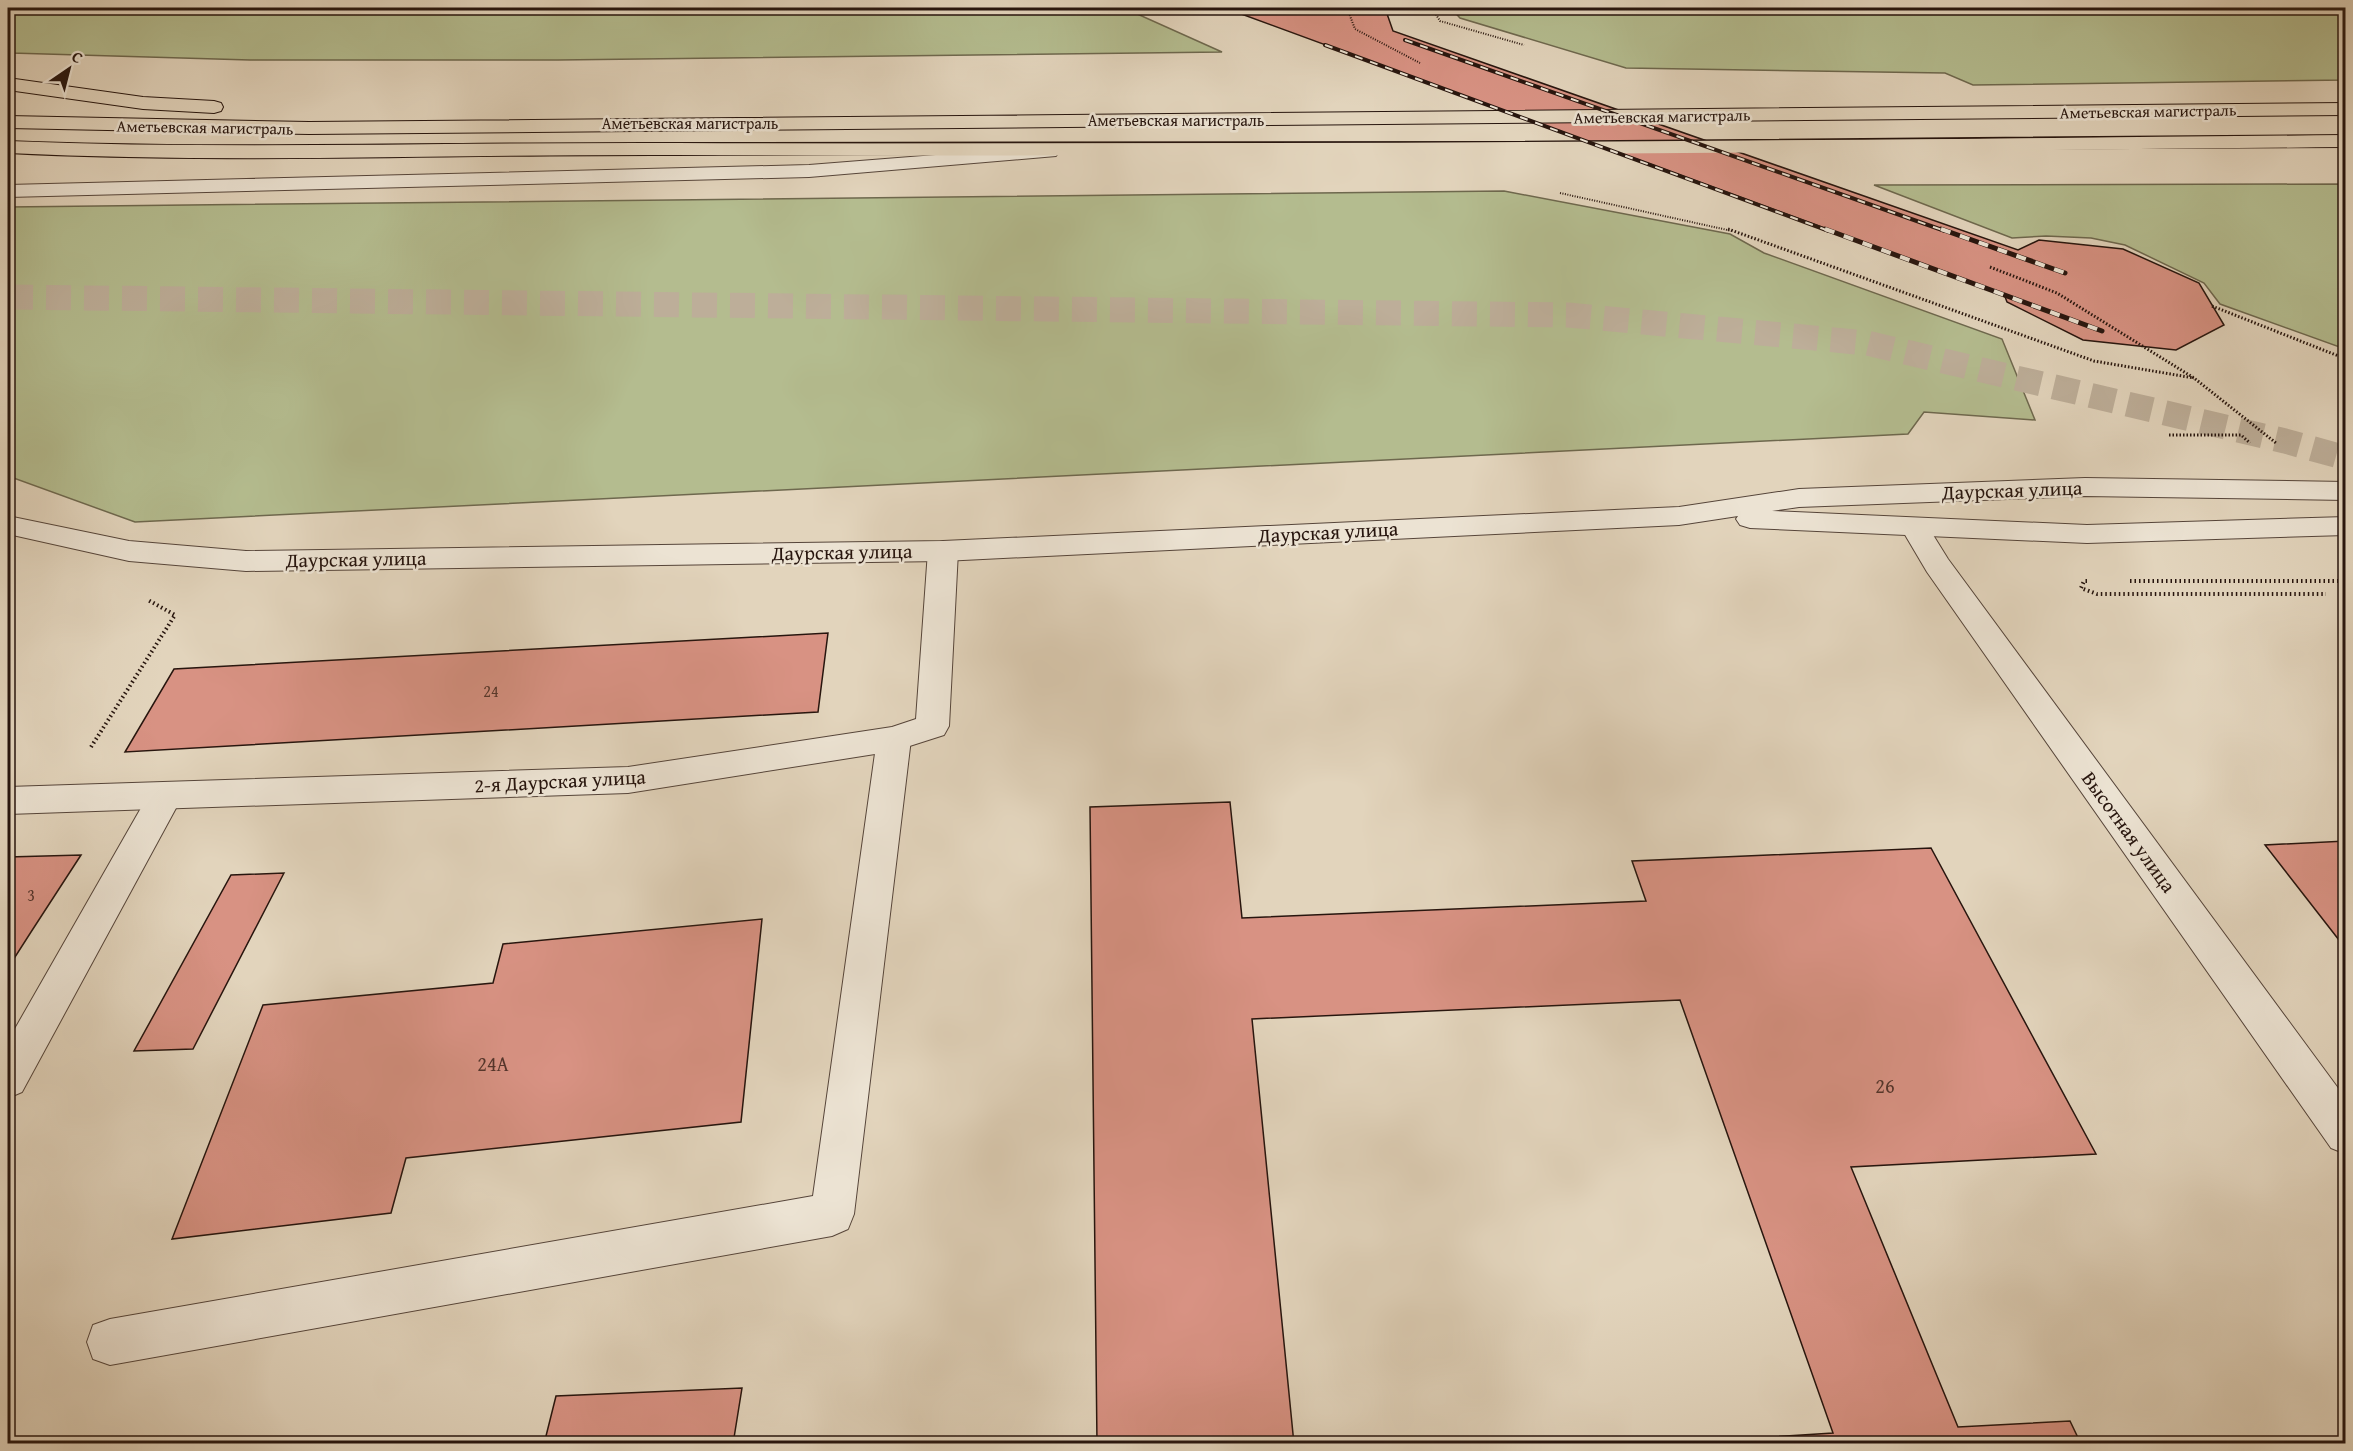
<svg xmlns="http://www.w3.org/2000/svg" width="2353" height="1451" font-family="'Gentium Book Plus',serif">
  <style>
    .green { fill: #b4bc8f; stroke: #6e684e; stroke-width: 1.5 }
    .building { fill: #d89283; stroke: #27150e; stroke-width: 1.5 }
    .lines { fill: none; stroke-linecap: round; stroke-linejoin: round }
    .tertiary-tunnel { stroke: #bdae99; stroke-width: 25; stroke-dasharray: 25 13; stroke-linecap: butt }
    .service-casing { stroke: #56453a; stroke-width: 2 }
    .minor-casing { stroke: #56453a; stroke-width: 2 }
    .tertiary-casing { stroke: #56453a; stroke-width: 2 }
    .primary-casing { stroke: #27150e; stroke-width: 2 }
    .path-far2 { stroke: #27150e; stroke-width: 2; stroke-dasharray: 1 1.5; stroke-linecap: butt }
    .path-far1 { stroke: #27150e; stroke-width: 3; stroke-dasharray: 1.5 2; stroke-linecap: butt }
    .path { stroke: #27150e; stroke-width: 4; stroke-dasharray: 1.5 3; stroke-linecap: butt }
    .service { fill: #ece3d3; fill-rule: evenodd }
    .minor { fill: #ece3d3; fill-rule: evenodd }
    .tertiary { fill: #ece3d3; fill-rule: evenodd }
    .primary { fill: #e2d4bc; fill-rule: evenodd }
    .rail-far1-casing { stroke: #27150e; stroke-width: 4 }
    .rail-casing { stroke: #27150e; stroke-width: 5 }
    .rail-far1 { stroke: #ece3d3; stroke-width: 2; stroke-dasharray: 8; stroke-linecap: butt }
    .rail { stroke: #ece3d3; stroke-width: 4; stroke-dasharray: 10; stroke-linecap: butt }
    .labels { text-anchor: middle; stroke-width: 5; stroke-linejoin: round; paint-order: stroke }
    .far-street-label { font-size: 16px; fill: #27150e; stroke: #ece3d3 }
    .number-label { font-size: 16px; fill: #53342b }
    .street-label { font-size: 20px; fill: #27150e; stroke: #ece3d3 }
    .near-number-label { font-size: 20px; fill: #53342b }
  </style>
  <rect width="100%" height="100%" fill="#e2d4bc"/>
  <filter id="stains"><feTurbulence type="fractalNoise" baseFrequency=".00333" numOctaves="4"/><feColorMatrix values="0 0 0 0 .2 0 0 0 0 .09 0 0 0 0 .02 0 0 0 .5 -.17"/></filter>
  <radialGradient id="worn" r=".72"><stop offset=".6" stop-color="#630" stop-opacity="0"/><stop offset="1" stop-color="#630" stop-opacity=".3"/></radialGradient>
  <!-- green -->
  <path class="green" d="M8,8L676,9L1124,8L1222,52L558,60H250L11,53L8,52Z
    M1451,8H2345V80L1973,85L1945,73L1626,68L1460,18Z
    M2345,184V349L2220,304L2204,283L2125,245L2091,238L2046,236L2012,238L1874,185Z
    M1504,191L1730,234L1764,253L2002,339L2035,420L1924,412L1908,434L135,522L8,476V207Z"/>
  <!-- building -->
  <path class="building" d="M1225,8H1385L1393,31L2018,250L2039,240L2123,249L2199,283L2224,325L2176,350L2083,340L2007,302L2004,294Z
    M828,633L818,712L125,752L174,669Z
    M1230,802L1242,918L1646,901L1632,861L1931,848L2096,1154L1851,1167L1958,1427L2070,1421L2081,1444H1662L1833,1433L1680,1000L1252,1019L1294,1444H1097L1090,807Z
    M2346,841V949L2265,845Z
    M81,855L31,932L8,968V857Z
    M284,873L193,1049L134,1051L231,875Z
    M762,919L741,1122L406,1158L391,1213L172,1239L263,1005L493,983L503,944Z
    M742,1388L733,1444H544L556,1396Z"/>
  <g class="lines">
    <!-- tertiary-tunnel -->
    <path class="tertiary-tunnel" d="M8,297L1568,315L1867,343L2285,441L2346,458"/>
    <defs>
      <path id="service" d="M894,727L906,730L911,739L854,1214L848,1229L832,1236L110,1365L93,1359L87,1342L93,1325L110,1319L813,1196L877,739L882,730Z
        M165,784L177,787L182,797L22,1092L8,1098V1041L153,787Z"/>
      <path id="minor" d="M1915,519L1925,522L1948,559L2346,1099V1154L2331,1148L1927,572L1901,528L1905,522Z
        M943,541L953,544L958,551L949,726L944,735L894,751L628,793L8,814V787L628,767L892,727L916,719L928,551L933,544Z"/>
      <path id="tertiary" d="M1049,146L1056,148L1059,152L1056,156L809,177L8,197V185L809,165Z
        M2085,478L2346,482V500L2085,496L1799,507L1772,511L2087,525L2346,517V535L2087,543L1750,528L1740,525L1736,519L1738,516L1679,525L943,561L246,571L129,561L8,534V516L129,541L246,551L943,541L1679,507L1799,489Z"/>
      <path id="primary" d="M8,78L143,97L214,101L221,103L223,107L221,111L214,113L143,109L8,90Z
        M2346,103V115L309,134L8,128V116L309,122Z
        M2346,135V147C1789,153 1233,157 677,155C454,154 230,164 8,153V141C231,150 454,142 677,143C1234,145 1789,141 2346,135Z"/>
    </defs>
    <!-- service casing -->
    <use href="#service" class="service-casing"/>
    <!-- minor casing -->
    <use href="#minor" class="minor-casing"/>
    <!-- tertiary casing -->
    <use href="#tertiary" class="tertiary-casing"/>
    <!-- primary casing -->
    <use href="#primary" class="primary-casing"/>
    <!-- path-far2 -->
    <path class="path-far2" d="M1347,8L1355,29L1420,63
      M1432,8L1440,21L1524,45
      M1560,193L1732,231"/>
    <!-- path-far1 -->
    <path class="path-far1" d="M1728,229L2094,361L2194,378
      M1990,267L2057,293L2194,378L2276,443
      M2212,306L2346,359
      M2169,435H2241L2250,443"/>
    <!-- path -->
    <path class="path" d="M2087,581H2084L2081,588L2097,594H2326
      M2130,581H2346
      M91,747L175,615L148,600"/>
    <!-- service -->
    <use href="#service" class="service"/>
    <!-- minor -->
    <use href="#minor" class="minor"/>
    <!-- tertiary -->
    <use href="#tertiary" class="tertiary"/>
    <!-- primary -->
    <use href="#primary" class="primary"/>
    <defs>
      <path id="rail-far1" d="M1405,40L1945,231
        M1325,45L1829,231"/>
      <path id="rail" d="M1825,229L2102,331
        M1941,229L2065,273"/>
    </defs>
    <!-- rail-far1 casing -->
    <use href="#rail-far1" class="rail-far1-casing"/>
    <!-- rail casing -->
    <use href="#rail" class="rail-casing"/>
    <!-- rail-far1 -->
    <use href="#rail-far1" class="rail-far1"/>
    <!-- rail -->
    <use href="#rail" class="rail"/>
  </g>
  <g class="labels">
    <!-- far-street labels -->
    <g class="far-street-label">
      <text transform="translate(2148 111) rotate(-1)" y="6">Аметьевская магистраль</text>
      <text transform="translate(1662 116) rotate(-1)" y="6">Аметьевская магистраль</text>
      <text x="1176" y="126">Аметьевская магистраль</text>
      <text x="690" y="129">Аметьевская магистраль</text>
      <text transform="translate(205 127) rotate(1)" y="6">Аметьевская магистраль</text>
    </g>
    <!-- number labels -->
    <g class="number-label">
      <text x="491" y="697">24</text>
      <text x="31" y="901">3</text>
    </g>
    <!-- street labels -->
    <g class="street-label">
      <text transform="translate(2012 490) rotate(-2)" y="7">Даурская улица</text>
      <text transform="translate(1328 532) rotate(-3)" y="7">Даурская улица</text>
      <text transform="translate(842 552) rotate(-1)" y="7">Даурская улица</text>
      <text transform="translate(356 559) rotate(-1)" y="7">Даурская улица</text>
      <text transform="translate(560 781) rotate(-3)" y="7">2-я Даурская улица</text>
      <text transform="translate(2129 832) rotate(54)" y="7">Высотная улица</text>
    </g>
    <!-- near-number labels -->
    <g class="near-number-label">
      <text x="493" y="1071">24А</text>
      <text x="1885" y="1093">26</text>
    </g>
  </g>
  <!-- margin -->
  <rect width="2353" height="1451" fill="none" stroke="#e2d4bc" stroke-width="30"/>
  <rect x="9" y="9" width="2335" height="1433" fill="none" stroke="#27150e" stroke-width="3"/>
  <rect x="15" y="15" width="2323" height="1421" fill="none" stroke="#27150e" stroke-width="1.5"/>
  <!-- north arrow -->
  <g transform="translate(69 69) rotate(35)" stroke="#ece3d3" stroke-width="4.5" paint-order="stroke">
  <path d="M0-4.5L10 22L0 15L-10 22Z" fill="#27150e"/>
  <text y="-9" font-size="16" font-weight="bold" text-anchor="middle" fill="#27150e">С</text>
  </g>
  <rect width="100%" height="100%" filter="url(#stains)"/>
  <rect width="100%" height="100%" fill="url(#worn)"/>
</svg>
